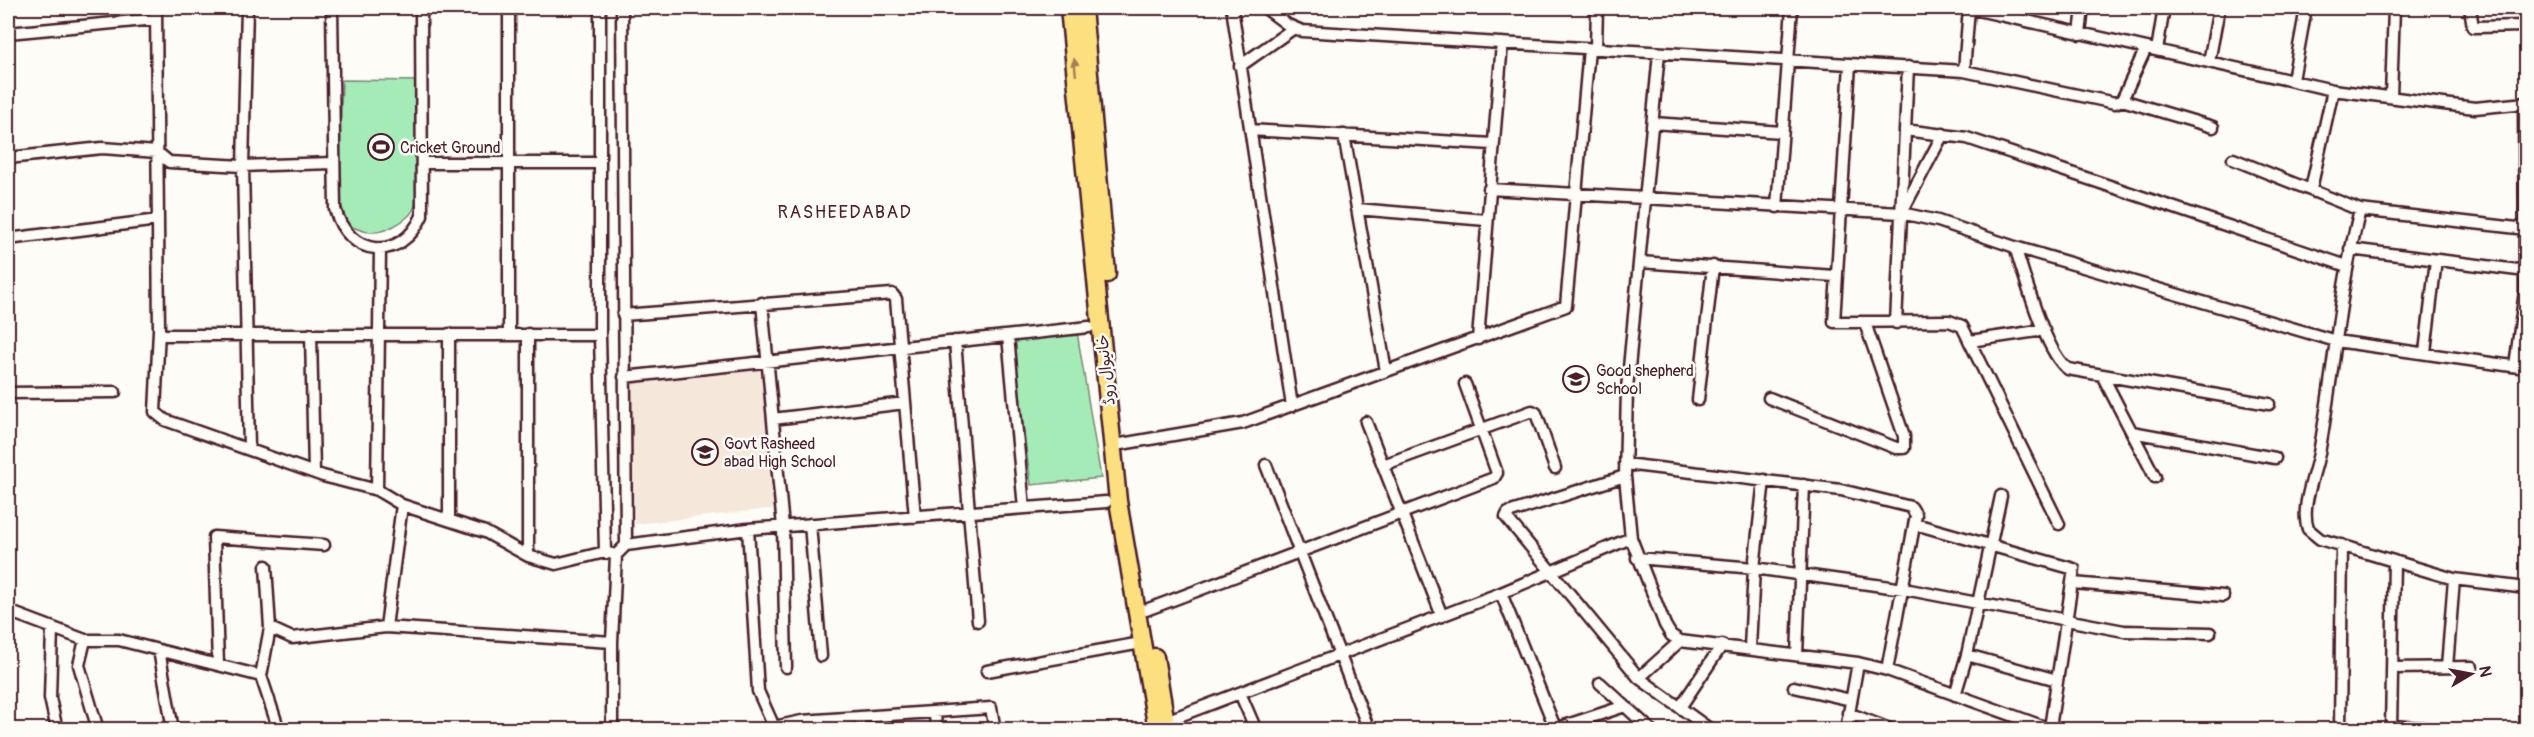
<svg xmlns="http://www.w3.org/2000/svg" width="2534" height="737" font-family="Pangolin,'Playpen Sans Arabic',sans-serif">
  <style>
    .built { fill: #f5e7d9 }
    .green { fill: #a5ebb7; stroke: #788571; stroke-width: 1.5 }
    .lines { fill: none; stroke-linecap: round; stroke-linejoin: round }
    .minor-casing { stroke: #4a1f2b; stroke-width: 15 }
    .primary-casing { stroke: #4a1f2b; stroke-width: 21 }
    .minor { stroke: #fdfcf7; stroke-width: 10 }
    .primary { stroke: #fce080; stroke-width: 16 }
    .oneway { fill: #a38056 }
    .labels { text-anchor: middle; stroke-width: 5; stroke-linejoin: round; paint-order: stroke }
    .poi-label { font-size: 16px; fill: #4a1f2b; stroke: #fdfcf7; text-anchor: start }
    .street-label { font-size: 16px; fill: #4a1f2b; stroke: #fdfcf7 }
    .neighbourhood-label { font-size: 18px; letter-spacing: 1.5px; fill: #4a1f2b; stroke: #fdfcf7 }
  </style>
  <rect width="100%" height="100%" fill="#fdfcf7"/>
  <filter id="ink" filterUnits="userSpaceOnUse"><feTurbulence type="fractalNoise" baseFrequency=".0167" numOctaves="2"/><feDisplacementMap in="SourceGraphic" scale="12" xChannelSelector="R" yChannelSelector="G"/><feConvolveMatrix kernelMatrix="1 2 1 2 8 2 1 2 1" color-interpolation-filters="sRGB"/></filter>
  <g filter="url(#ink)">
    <!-- built -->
    <path class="built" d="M762,357L778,508L635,524L628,370Z"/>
    <!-- green -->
    <path class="green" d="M342,80L419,81C419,113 427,183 413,210C409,218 400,223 392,227C376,235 365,233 348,225L338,196Z
      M1077,332L1101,478L1031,485L1011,338Z"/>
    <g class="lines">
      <defs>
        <path id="minor" d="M156,8L159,330L162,335H600
          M247,8L243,166L249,448
          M332,8L335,209C348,257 401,263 422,216L421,8
          M509,8V334
          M600,8V335L605,552
          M622,8L626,545
          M1232,8L1292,406
          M1265,8L1288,25L1302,31L1964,71L2115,103L2122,100L2146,48
          M1969,8L2333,90L2475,108L2526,103
          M2470,8L2473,27L2526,26
          M8,33L156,19
          M2080,34L2083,8
          M1596,48L1597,8
          M2157,50L2164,8
          M1659,53L1627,389L1625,476L1631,538L1665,625L1671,635L1680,641L1858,663L1887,670L2053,730
          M2209,62L2219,8
          M1850,64L1834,322L1949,321L1962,326L2059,524
          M1240,66L1294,28
          M1964,71L1969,8
          M2293,80L2306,8
          M2391,97L2394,8
          M2122,100L2213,127
          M1653,123L1782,132
          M1250,130L1493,144
          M1905,130L1967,138L2347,266
          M1344,135L1386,371
          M8,158L102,148L157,152L169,162L243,166L333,163
          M2233,159L2360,210L2526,229
          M422,163H599
          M1489,189L1901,213L1938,221L2015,247L2336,341L2526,368
          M2311,189L2333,90
          M1777,207L1792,8
          M1357,209L1486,220
          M1903,210L1943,134
          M2360,210C2339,290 2334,372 2319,453C2315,475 2300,507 2308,529L2320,539L2454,579L2526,588
          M8,239L158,220
          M2015,247C2024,274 2046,355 2068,369L2269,404
          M2350,249L2526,271
          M1640,262L1835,276
          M762,303L783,527L786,667
          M623,315L892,294L896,299L915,517
          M1896,323L1908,67
          M159,330L155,412L165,420L323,476L377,490L402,505L485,532L528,556L556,564L605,552L616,555
          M311,334L314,472
          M528,334V556
          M1008,336L1024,508
          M1478,339L1502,43
          M955,341L978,621
          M1970,341L2044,330
          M2425,352L2436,260
          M2515,366L2525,291L2524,104
          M2102,375L2155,477
          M624,377L1089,327
          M8,393L115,392
          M1769,398L1896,448H1904V436L1865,323
          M1698,400L1713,266
          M773,419L905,403
          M1366,422L1442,616
          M2132,432L2275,458
          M1121,444L1243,423L1566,306L1589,49
          M1625,464L1841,490L1911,507L1916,515L1887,670
          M1266,465L1369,730
          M1383,465L1532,411L1536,413L1555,468
          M1625,476L1508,513L1506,517L1639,678L1711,730
          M377,490L380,249
          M402,505L386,627L612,642
          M449,520V334
          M810,524L821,656
          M1915,524L2074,569L2050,728
          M748,529L758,691L774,727
          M1637,558L1754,568L1904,589L2124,631L2210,633
          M2073,583L2223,596
          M1501,593L1556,730
          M1146,610L1494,478L1497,473L1465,384
          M8,611L85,640H119L261,676L279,730
          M52,628L50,698L57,730
          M270,628L292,638L386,627
          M85,640L79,665L98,730
          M1750,648L1754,568L1764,480
          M159,650L173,730
          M1797,655L1804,485
          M1967,655L2057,680
          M218,665L214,537L324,545
          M2447,667L2454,579
          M2392,668L2472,667
          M987,671L1141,643
          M261,676L270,628L266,566
          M1639,678L1680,641
          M1600,683L1651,730
          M1794,687L1851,700
          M1240,693L1256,730
          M1955,695L1967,655L2001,496
          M1681,706L1722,645
          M935,712L936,730
          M1848,713L1892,730
          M1166,721L1501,593L1631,538
          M2391,726L2456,730
          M1555,729L1625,706
          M612,730V642L616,555L626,545L748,529L1106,502
          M760,730L802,721L991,708L995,730
          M1846,730L1858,663
          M2340,730L2342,545
          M2391,730L2394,561"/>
        <path id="primary" d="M1069,8L1118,501L1157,730
          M1083,8L1107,274
          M1155,657L1165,717"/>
      </defs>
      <!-- minor casing -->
      <use href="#minor" class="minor-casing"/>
      <!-- primary casing -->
      <use href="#primary" class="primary-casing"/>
      <!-- minor -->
      <use href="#minor" class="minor"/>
      <!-- primary -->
      <use href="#primary" class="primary"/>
    </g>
    <!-- one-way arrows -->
    <defs><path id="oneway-solid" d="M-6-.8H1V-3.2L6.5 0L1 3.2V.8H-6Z" transform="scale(1.5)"/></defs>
    <use class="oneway" href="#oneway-solid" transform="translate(1075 67) rotate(-96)"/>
  </g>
  <!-- icons -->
  <defs>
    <symbol id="stadium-ring" viewBox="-11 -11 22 22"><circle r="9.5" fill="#fdfcf7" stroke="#4a1f2b" stroke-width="1.5"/><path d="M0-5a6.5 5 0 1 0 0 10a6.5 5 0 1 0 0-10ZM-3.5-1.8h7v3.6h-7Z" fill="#4a1f2b"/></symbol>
    <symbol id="school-ring" viewBox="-11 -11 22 22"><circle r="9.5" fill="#fdfcf7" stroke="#4a1f2b" stroke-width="1.5"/><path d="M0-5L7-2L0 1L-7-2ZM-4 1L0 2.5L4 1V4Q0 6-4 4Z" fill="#4a1f2b"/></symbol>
  </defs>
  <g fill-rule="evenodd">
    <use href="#stadium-ring" x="366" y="132" width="30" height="30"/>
    <use href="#school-ring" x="1561" y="364" width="30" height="30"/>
    <use href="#school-ring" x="690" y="437" width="30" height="30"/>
  </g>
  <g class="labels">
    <!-- poi labels -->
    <g class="poi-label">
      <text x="400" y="153">Cricket Ground</text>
      <text x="1596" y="376">Good shepherd<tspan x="1596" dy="18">School</tspan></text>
      <text x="724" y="449">Govt Rasheed<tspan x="724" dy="18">abad High School</tspan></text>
    </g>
    <!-- street labels -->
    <g class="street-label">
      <text transform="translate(1105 370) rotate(-96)" y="6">خانیوال روڈ</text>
    </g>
    <!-- neighbourhood labels -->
    <g class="neighbourhood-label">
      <text x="845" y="218">RASHEEDABAD</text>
    </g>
  </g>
  <!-- margin -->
  <rect width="2534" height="737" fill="none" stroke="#fdfcf7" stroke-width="30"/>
  <rect x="15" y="15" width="2504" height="707" fill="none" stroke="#4a1f2b" stroke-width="2" filter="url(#ink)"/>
  <!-- north arrow -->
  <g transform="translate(2471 674) rotate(80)" stroke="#fdfcf7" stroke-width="4.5" paint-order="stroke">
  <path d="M0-4.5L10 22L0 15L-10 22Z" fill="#4a1f2b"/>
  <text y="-9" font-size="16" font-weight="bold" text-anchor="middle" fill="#4a1f2b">N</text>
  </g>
</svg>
